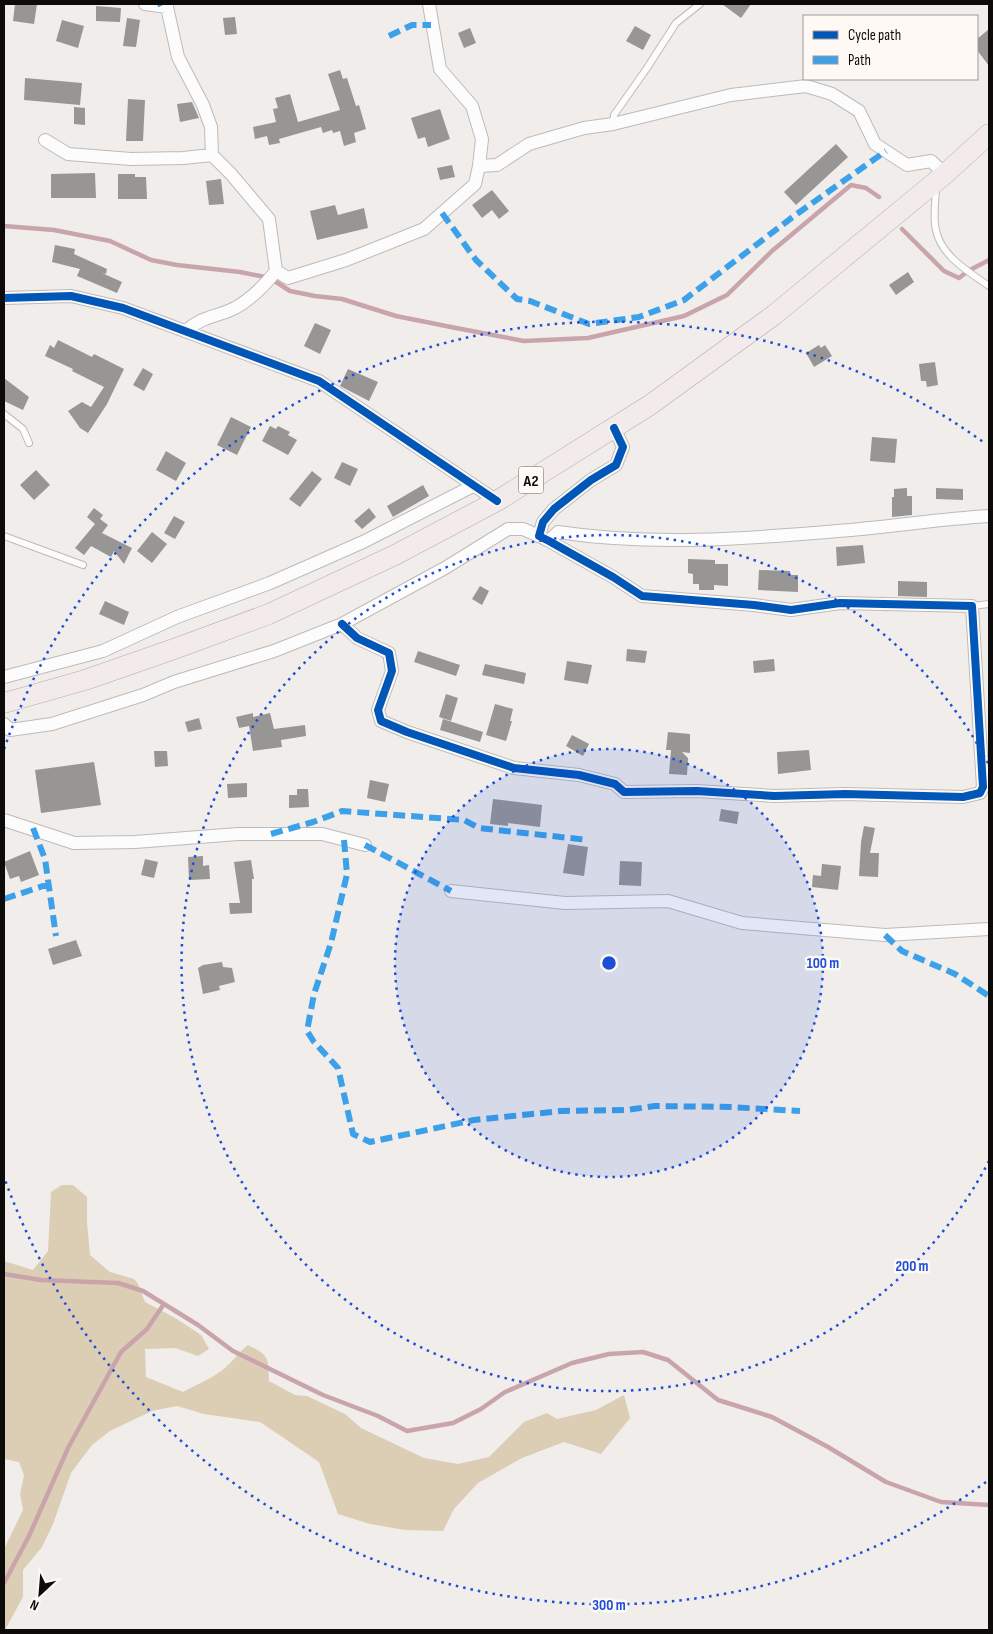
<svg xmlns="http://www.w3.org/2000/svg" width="993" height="1634" font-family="'Sofia Sans Condensed',sans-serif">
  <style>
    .forest { fill: #dcceb5 }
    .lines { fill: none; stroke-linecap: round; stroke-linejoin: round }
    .stream { stroke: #c9a5ab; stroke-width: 4.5 }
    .building { fill: #979694 }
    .service-casing { stroke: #bdbbba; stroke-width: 8 }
    .minor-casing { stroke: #bdbbba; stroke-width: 14 }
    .primary-casing { stroke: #b8aaa9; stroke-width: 21 }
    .service { stroke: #fdfcfc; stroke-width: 6 }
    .minor { stroke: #fdfcfc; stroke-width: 12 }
    .primary { stroke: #f3ebeb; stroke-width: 20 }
    .quiet { stroke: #3ca1e9; stroke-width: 6; stroke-dasharray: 12 6; stroke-linecap: butt }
    .cycleway-casing { stroke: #fff9f6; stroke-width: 11 }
    .cycleway { stroke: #0057b8; stroke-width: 8 }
    .ring { fill: none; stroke: #1d4ed8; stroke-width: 2.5; stroke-dasharray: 2.5 5 }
    .labels { text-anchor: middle; stroke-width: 5; stroke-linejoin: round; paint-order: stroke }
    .shield { fill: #fff9f6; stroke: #565251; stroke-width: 1 }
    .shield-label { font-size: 16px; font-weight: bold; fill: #0d0b0a }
    .centre { fill: #1d4ed8; stroke: #fff9f6; stroke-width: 2.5 }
    .ring-label { font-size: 15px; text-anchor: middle; font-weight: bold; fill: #1d4ed8; stroke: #fff9f6; stroke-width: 5; stroke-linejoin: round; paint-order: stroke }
  </style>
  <rect width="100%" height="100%" fill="#f0edeb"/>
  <!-- forest -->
  <path class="forest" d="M62,1185H73L87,1197V1222L90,1255L110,1272L134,1279L138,1284L145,1302L177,1319L201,1335L209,1349L198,1356L175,1348L145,1349L146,1377L183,1392C198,1384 213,1378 225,1368C233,1361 239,1352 248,1345C270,1356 268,1357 269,1381L295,1395L307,1396L345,1414L361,1428L424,1458L458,1464L489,1457L524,1422L547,1413L557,1419L596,1410L624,1395L630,1418L601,1454L564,1442L522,1458L478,1483L454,1509L443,1531L405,1530L370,1524L338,1514L319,1462L260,1422L204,1414L177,1406L152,1411L110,1431L92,1445L71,1473L53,1524L42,1547L23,1570V1597L5,1630H4V1549L23,1510L20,1494L24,1475L19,1462L4,1459V1261L33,1270L48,1251L51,1192Z"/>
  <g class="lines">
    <!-- stream -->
    <path class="stream" d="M4,226L54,230L110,241L151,260L177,265L240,272L270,278L290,291L315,296L342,299L396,316L456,328L524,341L588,338L684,316L727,295L772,251L851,185L866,188L879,197
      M902,229L944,271L959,278L968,271L989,260
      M4,1274L41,1280L118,1283L143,1291L198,1325L233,1351L323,1395L378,1416L407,1431L453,1423L481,1409L505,1392L572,1363L609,1354L643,1352L668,1360L718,1400L772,1417L828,1447L886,1482L941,1502L989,1505
      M4,1583L29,1536L68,1448L121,1352L147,1329L164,1304"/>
  </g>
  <!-- building -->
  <path class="building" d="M15,4H37L34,24L13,21Z
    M722,4H751L741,18Z
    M96,6L121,8L120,22L96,21Z
    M235,17L237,34L225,35L223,18Z
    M127,18L140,20L136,47L123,46Z
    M62,20L84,26L78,48L56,41Z
    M635,26L651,35L643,50L626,41Z
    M470,28L476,43L464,48L458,33Z
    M989,29V66L977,50V39Z
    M340,70L343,79L347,78L356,106L359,105L366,129L354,133L356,142L344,146L340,131L333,133L332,130L323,133L321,127L279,139L280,143L269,145L267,136L255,139L253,127L276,122L273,109L278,108L275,98L290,94L298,122L340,110L328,74Z
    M25,78L82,83L80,105L24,100Z
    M128,99L145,100L143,141H126Z
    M192,102L199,118L180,122L177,104Z
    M74,107L85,108V125L74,124Z
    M440,109L450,139L428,147L425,137L418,139L411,118Z
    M836,144L848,157L796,205L784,192Z
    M452,165L455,177L440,180L437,168Z
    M95,173L96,198H51V174Z
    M118,174H135V177H146L147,199H118Z
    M221,179L224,204L209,205L206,181Z
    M492,190L509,211L499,219L492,210L482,218L472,205Z
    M335,205L338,215L364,208L368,228L317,240L310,211Z
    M55,245L75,249L74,254L107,269L106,274L102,273L122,282L117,293L77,276L80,269L52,262Z
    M908,272L914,282L896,295L889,285Z
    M315,323L331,330L320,354L304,346Z
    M58,340L92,357L94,354L124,369L107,404L88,433L80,428L68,411L82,402L91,407L104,387L72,371L73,369L45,356L50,345L54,348Z
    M819,345L821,348L825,345L832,356L814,367L806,353Z
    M935,362L938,385L927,387L926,381H921L919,364Z
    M143,368L153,374L144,391L133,385Z
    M348,369L378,382L369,401L340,386Z
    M4,378L29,397L23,410L4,401Z
    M231,417L251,427L237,455L217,445Z
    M270,426L276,429L278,426L290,432L288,435L297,440L288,455L262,441Z
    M872,437L897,439L895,463L870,461Z
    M166,451L186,463L176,481L156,470Z
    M342,462L358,469L350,486L334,478Z
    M36,470L50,485L34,500L20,485Z
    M312,471L322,479L300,507L289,499Z
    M423,485L429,496L393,517L387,506Z
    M907,488V496H912V515L892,517V497H894V489Z
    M936,488L963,489V500L936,499Z
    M94,508L103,515L100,519L108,525L102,533L132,548L124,564L114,551L111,557L91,546L84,555L75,548L95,524L87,517Z
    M369,508L376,517L362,529L354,521Z
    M174,516L185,522L175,539L164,533Z
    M152,532L167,544L152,563L137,551Z
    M863,545L865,563L837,566L836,547Z
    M688,559L715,560V564H728V586L714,585V590H699V584H693V574L688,573Z
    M759,570L790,571V575H798V592L758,590Z
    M898,581L927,582V597L898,596Z
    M480,586L489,591L482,605L472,599Z
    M105,601L129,612L124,625L99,614Z
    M627,649L647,651L645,663L626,661Z
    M418,651L460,665L456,676L414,662Z
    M774,659L775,671L754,673L753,661Z
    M567,661L592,665L588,684L564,680Z
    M485,664L526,673L524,684L482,675Z
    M446,694L458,698L451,721L439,717Z
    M495,704L513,709L510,721H512L506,741L486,735Z
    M253,713V717L270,713L274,729L305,725L306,736L281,740L282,747L253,751L249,726L239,728L236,717Z
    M199,718L202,729L188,732L185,722Z
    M443,719L483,732L480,742L440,730Z
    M668,732L690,734V753L682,752L688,758L687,775L669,774L671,750H666Z
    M572,735L589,744L583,756L566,746Z
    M809,750L811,770L778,774L777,752Z
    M154,751H167L168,766L155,767Z
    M94,762L101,805L41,813L35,770Z
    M370,780L389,784L385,802L367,798Z
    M247,783V797L228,798L227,784Z
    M297,789H308L309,807L289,808V795H297Z
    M493,799L542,805L540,827L508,823V826L490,824Z
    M721,809L739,812L737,824L719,821Z
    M864,826L875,828L870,853H879L878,877L859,876L861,842Z
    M568,844L588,847L584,876L563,873Z
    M30,851L39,875L21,882L19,876L10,879L4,862Z
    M203,856V866L209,865L210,879L189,880L188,857Z
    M145,859L158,862L154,878L141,875Z
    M251,860L254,879H252V913L230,914L229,903H240L234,862Z
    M620,861L642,862L641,886L619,885Z
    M822,864L841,866L838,890L812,887L813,875L821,876Z
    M76,940L82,956L53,965L48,949Z
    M222,962L223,967L232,968L235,982L219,986L220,990L203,994L198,968L203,965Z"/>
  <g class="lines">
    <defs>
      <path id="service" d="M613,124L614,115L647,68L676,23L700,4
        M934,187L936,191C935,203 933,218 936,230C941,256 969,272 989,286
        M4,414L23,429L29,443
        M4,536L83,565
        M972,606L989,604"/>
      <path id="minor" d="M145,4L167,7L178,57L203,105L211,127L212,155L231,174L269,219L276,271C265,285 251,299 235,308C217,317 202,316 186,331
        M45,140L68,154L131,159L183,158L212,155
        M479,166L497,165L529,144L584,128L613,124L731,95L806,86L832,94L859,111L875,144L907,165L931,161L945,174
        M276,271L288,278L346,260L424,229L475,184L479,166L482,139L472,106L440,69L429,4
        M4,298L71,296L123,308L319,381L497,501
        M549,541L558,532C650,546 745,539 838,531C889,527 939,519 989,516
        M342,624L357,638L389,653L392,671L378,710L381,721L407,732L514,768L579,775L615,784L624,792L697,791L774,796L845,794L963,797L980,793L983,787L972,606L840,603L791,610L754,605L642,596L613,577L549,541L539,536L543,522L554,509L591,480L616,465L623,447L614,428
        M4,677L103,651L177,617L270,583L363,542L473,486
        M4,724L10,730L52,724L143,695L174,682L274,651L342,624L445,568L508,529H523L539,536
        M4,820L74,843L135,842L238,834H322L365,845
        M451,891L565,903L668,901L742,923L885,935L989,929"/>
      <path id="primary" d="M4,703L85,680L174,649L269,614L395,555L497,501L650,405L774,315L945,174L989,134"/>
    </defs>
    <!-- service casing -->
    <use href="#service" class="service-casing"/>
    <!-- minor casing -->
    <use href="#minor" class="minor-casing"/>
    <!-- primary casing -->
    <use href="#primary" class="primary-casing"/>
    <!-- service -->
    <use href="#service" class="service"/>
    <!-- minor -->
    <use href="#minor" class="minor"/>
    <!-- primary -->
    <use href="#primary" class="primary"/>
    <!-- quiet -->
    <path class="quiet" d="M160,4L161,6
      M389,36L412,25H431
      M442,213L476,260L517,299L530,301L589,324L639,317L684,300L794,216L886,151
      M33,828L45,859L56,936
      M271,834L313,822L342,811L464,820L479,828L588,840
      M344,840L347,874L331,943L314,994L307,1031L314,1042L338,1068L353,1134L370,1142L474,1120L561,1111L627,1110L655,1106L730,1107L800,1111
      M365,845L451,891
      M4,899L49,884
      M885,935L902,951L955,974L989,996"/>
    <defs>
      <path id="cycleway" d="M4,298L71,296L123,308L319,381L497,501
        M342,624L357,638L389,653L392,671L378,710L381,721L407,732L514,768L579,775L615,784L624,792L697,791L774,796L845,794L963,797L980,793L983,787L972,606L840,603L791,610L754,605L642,596L613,577L549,541L539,536L543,522L554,509L591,480L616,465L623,447L614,428"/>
    </defs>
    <!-- cycleway casing -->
    <use href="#cycleway" class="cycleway-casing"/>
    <!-- cycleway -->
    <use href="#cycleway" class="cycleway"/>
  </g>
  <!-- distance rings -->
  <circle cx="609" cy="963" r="214" fill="#1d4ed8" fill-opacity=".12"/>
  <g class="ring">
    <circle cx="609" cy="963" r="214"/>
    <path d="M989 1161A428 428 0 1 1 989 765"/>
    <path d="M986 1482A642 642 0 0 1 4 1177M4 749A642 642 0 0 1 986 444"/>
  </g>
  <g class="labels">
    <!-- shield labels -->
    <rect class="shield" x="518.5" y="466.5" width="25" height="27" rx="4"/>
    <g class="shield-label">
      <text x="531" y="486">A2</text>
    </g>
  </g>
  <circle cx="609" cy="963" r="8" class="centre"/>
  <g class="ring-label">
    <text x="823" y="968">100 m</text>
    <text x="912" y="1271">200 m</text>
    <text x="609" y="1610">300 m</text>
  </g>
  <!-- border -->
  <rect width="993" height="1634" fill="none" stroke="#0d0b0a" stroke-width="10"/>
  <!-- legend -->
  <rect x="803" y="15" width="175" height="65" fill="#fff9f6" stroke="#9e9a98"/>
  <rect x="813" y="31" width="25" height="8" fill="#0057b8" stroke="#9e9a98"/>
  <text x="848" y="40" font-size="15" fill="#0d0b0a">Cycle path</text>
  <rect x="813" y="56" width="25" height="8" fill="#3ca1e9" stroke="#9e9a98"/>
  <text x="848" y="65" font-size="15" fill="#0d0b0a">Path</text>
  <!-- north arrow -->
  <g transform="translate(40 1594) rotate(206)" stroke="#fff9f6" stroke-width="4" paint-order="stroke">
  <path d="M0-4L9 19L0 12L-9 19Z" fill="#0d0b0a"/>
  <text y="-8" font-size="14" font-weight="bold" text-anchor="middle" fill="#0d0b0a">N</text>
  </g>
</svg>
